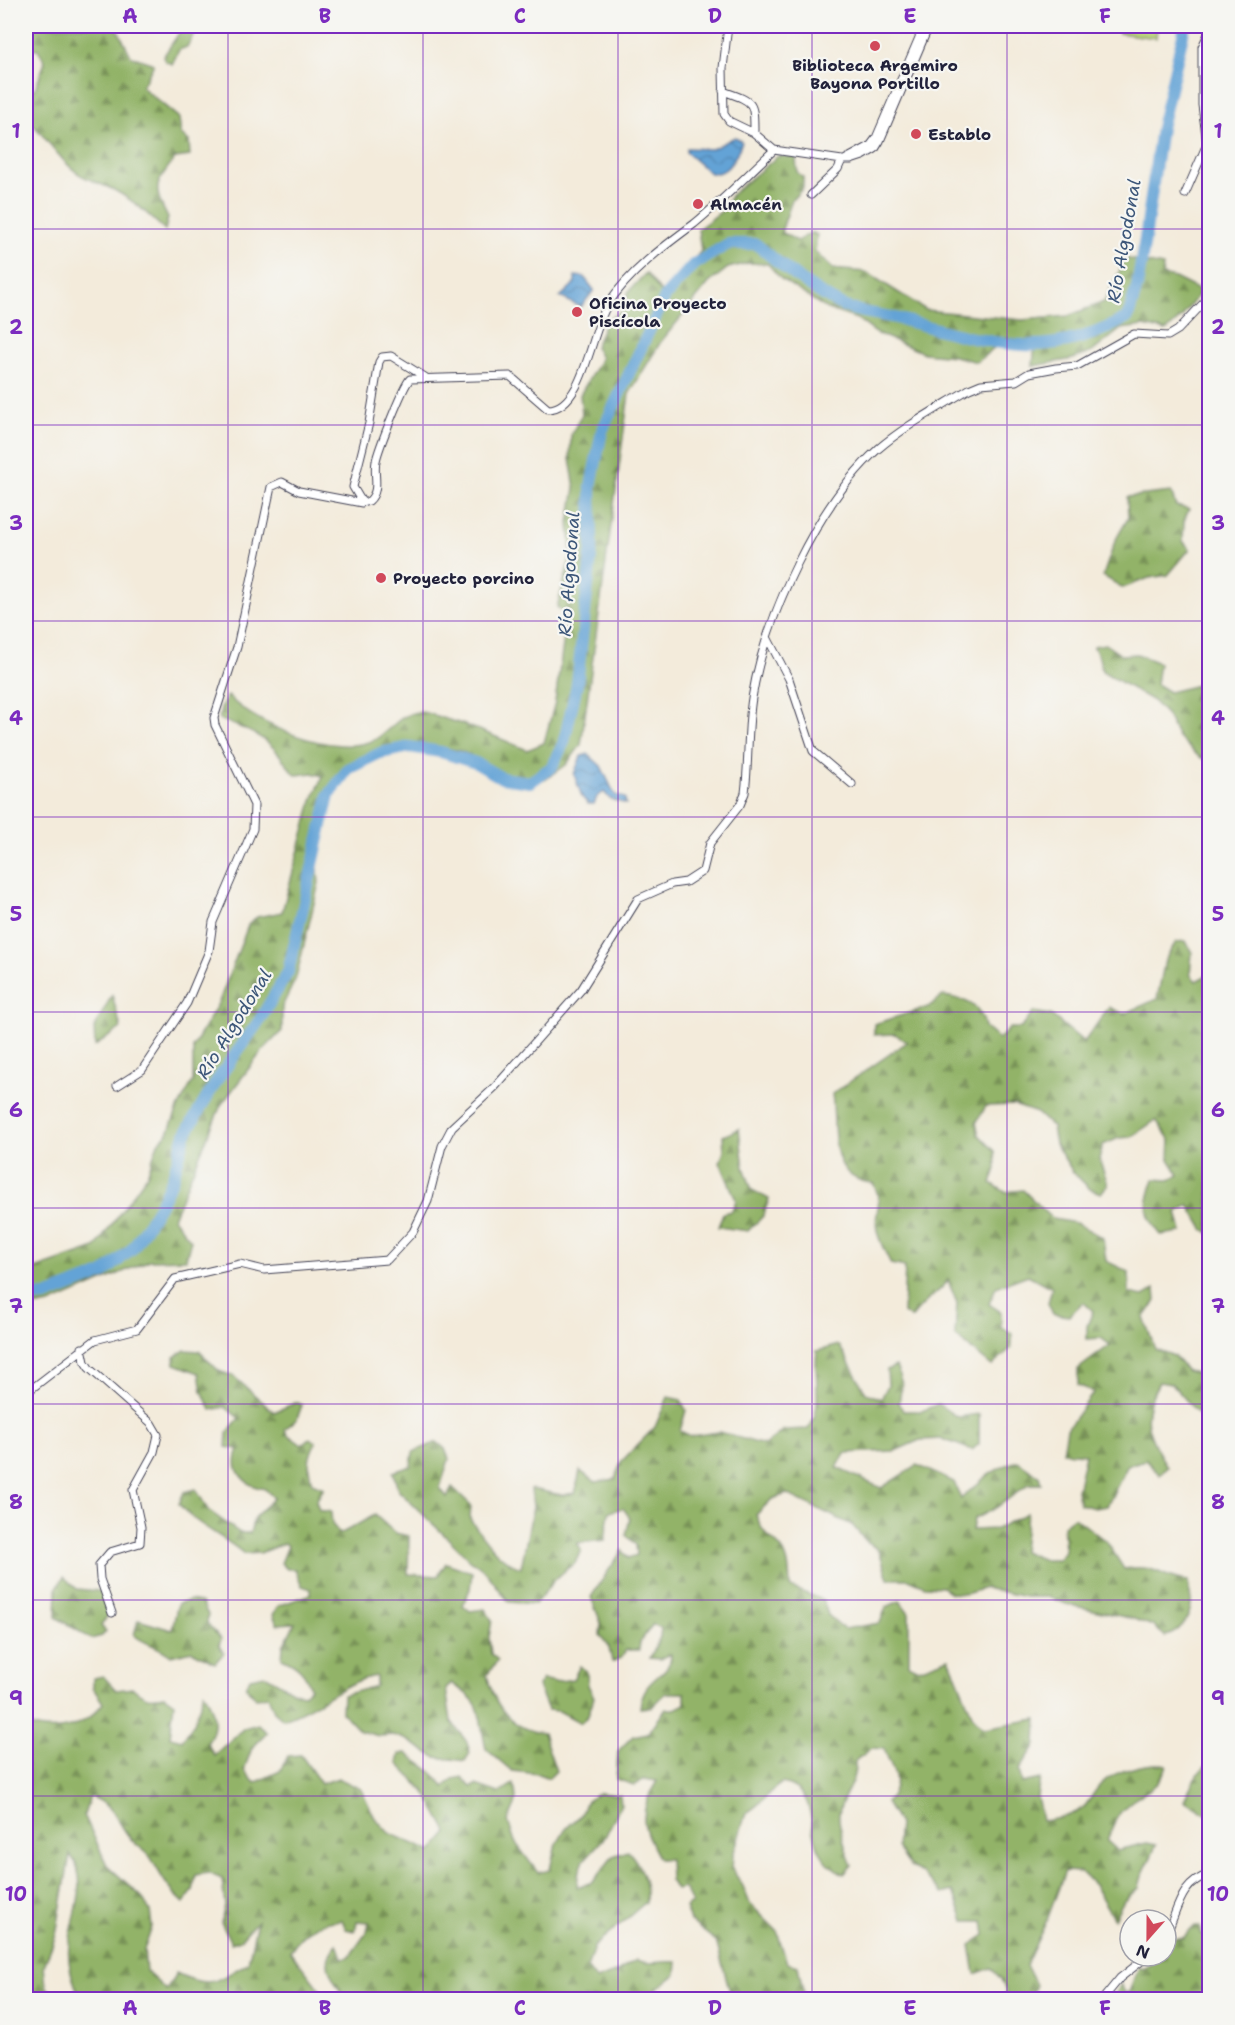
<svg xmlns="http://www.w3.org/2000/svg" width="1235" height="2025" font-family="'Shantell Sans',sans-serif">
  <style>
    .grass { fill: #b8d176; stroke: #6d7a58; stroke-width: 1.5 }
    .forest { fill: url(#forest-firs); stroke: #5a6a51; stroke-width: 1.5; fill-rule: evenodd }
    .water { fill: url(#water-waves); stroke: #426288; stroke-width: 1.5 }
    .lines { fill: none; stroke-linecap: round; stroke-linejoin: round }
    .river { stroke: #63a3d6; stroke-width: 12 }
    .minor-casing { stroke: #414053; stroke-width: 9 }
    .minor { stroke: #fff; stroke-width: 7 }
    .grid { fill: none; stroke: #7b2cbf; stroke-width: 1.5; stroke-opacity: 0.55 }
    .poi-dot { fill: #d1495b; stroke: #f6f6f2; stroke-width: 2 }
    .labels { text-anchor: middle; stroke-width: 4.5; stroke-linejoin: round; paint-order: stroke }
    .poi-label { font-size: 16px; font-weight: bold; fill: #22223b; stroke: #f6f6f2; text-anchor: start }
    .water-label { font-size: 18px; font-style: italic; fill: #3c5679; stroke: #f6f6f2 }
    .neatline { fill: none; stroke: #7b2cbf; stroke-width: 2 }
    .grid-label { font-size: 20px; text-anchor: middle; font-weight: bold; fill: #7b2cbf }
  </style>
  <defs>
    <pattern id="forest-firs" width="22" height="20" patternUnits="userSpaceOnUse" patternTransform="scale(1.5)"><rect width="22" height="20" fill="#92b367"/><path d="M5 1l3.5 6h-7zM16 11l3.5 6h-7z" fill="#779156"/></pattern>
    <pattern id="water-waves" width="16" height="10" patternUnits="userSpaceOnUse" patternTransform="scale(1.5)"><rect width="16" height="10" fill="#63a3d6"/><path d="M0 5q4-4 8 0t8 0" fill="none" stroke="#5184af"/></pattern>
  </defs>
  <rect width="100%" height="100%" fill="#f6f6f2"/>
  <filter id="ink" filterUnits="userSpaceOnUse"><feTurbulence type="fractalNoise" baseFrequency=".0167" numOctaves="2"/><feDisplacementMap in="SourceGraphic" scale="12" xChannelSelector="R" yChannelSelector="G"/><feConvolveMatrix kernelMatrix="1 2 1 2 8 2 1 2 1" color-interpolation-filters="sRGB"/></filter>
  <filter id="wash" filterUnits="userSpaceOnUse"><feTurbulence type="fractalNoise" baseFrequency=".008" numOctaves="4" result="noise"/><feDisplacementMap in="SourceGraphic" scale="24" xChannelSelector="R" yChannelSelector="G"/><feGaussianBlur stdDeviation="1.35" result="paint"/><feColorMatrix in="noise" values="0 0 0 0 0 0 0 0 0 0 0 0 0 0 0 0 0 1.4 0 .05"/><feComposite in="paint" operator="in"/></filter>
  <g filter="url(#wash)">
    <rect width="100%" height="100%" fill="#f3ebdb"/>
    <!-- grass -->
    <path class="grass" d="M1120,26H1157L1156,38L1119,33Z"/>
    <!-- forest -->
    <path class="forest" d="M26,26H116L131,56L154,64L142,87L179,118L181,135L189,141L190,156L175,158C155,185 152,187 168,218L165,230C148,215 134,200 114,190C101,183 88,181 76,172C56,157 45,134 26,118V90L35,89L45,62L38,49L26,48Z
      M181,26H198L187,47L179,50L172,64L165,61L163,57L179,33Z
      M778,156L796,157L797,172L803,177V188L792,200L781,232L797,241L812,232L817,235L815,252L833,269L866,272L926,310L1022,320L1068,316L1104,302L1126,258L1163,266L1162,275L1175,278L1201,291L1182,317L1166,331L1144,326L1121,329L1092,352L1073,359L1033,366L1035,342L1006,338L977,362L954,356L924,353L876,333L857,319L827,309L781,279L768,264L748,263L728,268L709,283L660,343L629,394L581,745L566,765L545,780L512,778L461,751L420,744L379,751L348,768L327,795L315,841L319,883L296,978L282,1007V1031L263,1050L221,1105L173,1218L191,1240L186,1259L150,1260L50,1304L26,1308V1272L95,1248L147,1175L158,1143L168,1133L179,1106L193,1081V1047L219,1002L249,923L257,917L282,912L312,801L323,776L312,773L297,775C288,769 285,761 278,753C264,735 239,727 219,719L221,707L228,696C255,725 335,758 374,740C389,732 401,712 420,712C427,712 436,716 442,718C472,726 499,738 527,750L544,743L555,702L567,615L557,607L571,555L569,522L575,488L570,459L571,435L582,414L580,395L601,358L595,347L606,320L624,310L628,292L646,273L664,296L701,251L698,229L723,210L732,194Z
      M1171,492L1176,506L1189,509L1184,521L1183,541L1190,549L1168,575L1149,578L1123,588L1103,576L1115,541L1128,518L1127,497Z
      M1105,644L1121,655L1137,654L1159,663L1156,684L1169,692L1198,685L1209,679V762L1198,756L1178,737L1166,714L1153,701L1102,671L1099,657L1093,646Z
      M1186,941L1192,953L1190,974L1196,981L1209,974V1029L1202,1048L1205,1082L1210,1084L1209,1233L1203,1229L1189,1205L1177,1212L1182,1232L1161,1235C1143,1214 1145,1204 1154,1179L1169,1180L1179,1175L1169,1159L1170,1140L1156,1120L1131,1137L1119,1138L1103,1145L1099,1159L1108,1184L1101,1193L1090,1189L1073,1172L1055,1144L1052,1127L1037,1113L1014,1105L986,1106L976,1123L979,1135L995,1151L996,1169L991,1183L1005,1192L1023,1190L1053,1219L1076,1223L1103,1238L1106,1261L1129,1272V1293L1143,1296L1155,1289L1156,1301L1144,1318L1155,1349L1174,1356L1187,1371L1209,1376V1426L1172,1384L1159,1382C1138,1418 1148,1434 1167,1467L1160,1475L1145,1460L1128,1465L1107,1506L1094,1508L1080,1504L1077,1491L1085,1454L1063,1452L1067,1429L1094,1392L1078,1385V1369L1110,1345L1101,1338L1087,1339V1326L1093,1311L1083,1302L1069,1316L1053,1314L1048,1303L1052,1288L1028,1275L996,1287L989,1304L1001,1312V1327L1013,1334L1011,1348L992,1366L955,1336L957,1303L948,1281C937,1295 922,1302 912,1318L903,1313L905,1267L891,1264C886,1254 880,1243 877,1231C873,1209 885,1206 873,1183C826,1180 837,1128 832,1094L907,1042L895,1034L874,1035V1024L928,1007L943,996C965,999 982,1004 985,1028L999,1039L1010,1028H1021L1034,1012L1051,1015L1084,1042L1109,1007L1124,1014L1157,999L1165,960L1176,942Z
      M112,995L121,1028L95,1046L94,1028Z
      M739,1129L744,1167L752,1190L769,1199L763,1216L748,1231L718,1227L723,1213L732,1211L736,1200L720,1162L724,1151L723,1136Z
      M839,1345L866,1393L881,1399L888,1385L887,1370L896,1366L902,1384L899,1403L903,1411H922L938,1404L957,1417L979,1414V1444L972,1450L942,1439L920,1440L895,1451L845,1453L837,1468L881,1488L917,1465L954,1482L961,1499C979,1482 993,1468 1018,1461L1039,1476L1041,1484H1029L997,1507L974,1519L972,1530L996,1529L1027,1513L1023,1551L1044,1560H1058L1065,1551L1063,1525L1074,1517L1107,1542L1124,1569C1158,1563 1161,1579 1188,1581C1188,1588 1192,1599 1191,1605C1190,1619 1178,1634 1165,1636L1153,1626L1134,1619L1066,1604L1049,1597H1026L985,1588L966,1594L951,1593L942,1587L925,1586L909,1579H888L879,1550L868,1543L852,1525L787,1494L772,1499L756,1515C765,1538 765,1531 779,1546C790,1557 789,1573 790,1587L823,1600L828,1615L844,1629L880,1623L886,1607L900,1601L909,1613V1664L919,1669L949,1658L973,1717L984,1728L1037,1719L1036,1745L1019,1770L1022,1783L1040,1779L1037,1796L1042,1821C1054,1820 1071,1816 1082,1809C1090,1802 1094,1790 1102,1783C1114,1771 1150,1761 1167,1765C1160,1787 1149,1789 1132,1801C1118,1811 1112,1826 1107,1841L1117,1850L1147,1843L1156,1845C1151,1861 1141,1871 1139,1888L1124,1900L1114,1919L1094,1885L1081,1872L1065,1871L1047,1920L1026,1965L1036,1985L1030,1999H1002L1006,1992L1001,1979L991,1968L975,1974L970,1945L985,1935L983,1921H964L953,1891L942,1894L922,1873L910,1866L897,1847L899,1824L886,1803C904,1781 893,1772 884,1749L872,1748L855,1761C856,1788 841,1793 839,1815C838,1824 847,1855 852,1865L844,1874C794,1851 830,1793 782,1783C767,1792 763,1804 746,1813L733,1855L732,1869L743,1886L750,1904L777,1931L787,1963L798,1966L803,1991L800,1999H732L716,1941L690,1921L685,1907L692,1903L684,1888L676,1890L670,1880L669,1859H659C641,1828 638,1811 657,1781L645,1779L634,1785L616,1779L618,1751L633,1736L648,1733L666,1709H675L685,1704V1693H666L652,1707L640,1708C643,1674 671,1678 671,1654L660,1659L650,1658L660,1637L661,1628L653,1624L640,1642L639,1650H626L622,1657L612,1662L609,1647L600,1635L601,1623L591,1597L622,1550L628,1558L637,1555L636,1545L626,1535L630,1518L623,1508L609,1512L605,1540L577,1543L581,1550L575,1563L559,1575L535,1604L509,1602L486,1572L469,1559L398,1490L393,1472L411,1466L413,1452L437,1442L445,1449L449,1459L440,1488L447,1497L452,1487L471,1505L470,1519C485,1539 497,1560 521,1568L533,1507L531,1489L562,1495L575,1493L580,1471L596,1482L615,1479L621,1462L655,1427L668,1397L681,1400L686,1410L680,1431L691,1436L719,1432L764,1445L784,1430L808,1429C825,1406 813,1378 817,1351Z
      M185,1350L199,1351L219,1371L233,1376L274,1412L297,1402L302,1405L297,1419L285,1429L287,1434L302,1445L310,1438L316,1442C308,1457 307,1466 312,1483L324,1488L316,1501L319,1510L331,1512L332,1524L340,1534L375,1515L395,1533L409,1536L408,1574L438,1576L446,1563L472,1572L470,1589L463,1605L470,1611L485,1609L492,1620L489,1637L491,1654L498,1660L487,1675C494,1705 510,1729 543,1733L556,1771L549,1778L538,1774L512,1771L486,1749C477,1713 487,1705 451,1683L446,1689L451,1721L467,1742L470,1753L465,1761L435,1757L407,1740L394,1735L379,1736L360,1731L342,1712L343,1695L376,1686V1676C341,1682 317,1709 283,1719L274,1711L268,1696L256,1698L246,1687L250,1678L265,1675L294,1692L304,1694L310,1688C306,1672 296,1664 282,1658L283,1646L295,1623L277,1624L273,1615L278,1606L311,1594V1589L302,1586L295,1569H287L281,1563L288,1546L285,1543L260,1553L244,1554C223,1535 196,1526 179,1504L184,1492L196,1489L208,1510L240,1533H250L254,1518L274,1498L265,1489C244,1486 230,1470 239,1449L226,1447L227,1433L239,1418L225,1407L211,1410L202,1391L199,1373L175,1364L174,1357Z
      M64,1577L77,1589L100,1591L108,1615L101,1626L106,1631L102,1636L91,1639L56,1617L57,1587Z
      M191,1600L202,1603L208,1615L207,1623L221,1639L219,1646L224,1653L215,1663L192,1651L171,1656C157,1645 144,1644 134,1635L138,1620L172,1630L178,1603Z
      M580,1666L587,1672L588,1685L594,1697L588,1716L581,1723L559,1711L548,1710L538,1686L543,1679L555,1682L573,1679Z
      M103,1676L116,1690L133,1688C144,1698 150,1699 164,1696L174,1703L170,1737L182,1740L194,1723L204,1692C214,1709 219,1728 207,1743L214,1755L244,1728L258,1724L267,1733L252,1748L244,1770L255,1783L280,1771L288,1756L301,1755L321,1784L338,1778L361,1789L375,1818L389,1833L432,1852L448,1833L425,1792L397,1763L399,1754L406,1753C422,1766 433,1769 444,1787L453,1779L462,1777L471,1787L476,1785L499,1793L513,1784C519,1799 515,1807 508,1821L515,1842L538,1873L550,1870C553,1854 556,1841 566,1829C578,1815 580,1822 586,1802L599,1793L620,1795L621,1804L605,1837L584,1860L578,1875L577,1887L593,1882L613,1856L628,1851C642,1866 647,1882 646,1902L594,1947L587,1968L596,1980L617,1972L636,1960C651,1966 661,1960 677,1962L676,1974L643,1999H343C338,1979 316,1967 337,1944L342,1958L349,1957L367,1932L369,1922L357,1921L355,1931L346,1929L342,1920C317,1922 303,1931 290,1951L320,1990L322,1999H81C73,1982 67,1965 69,1945C72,1915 91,1883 70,1854L56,1935L44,1966L46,1986L57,1999H26V1724C54,1736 85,1728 103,1703L93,1688V1678ZM90,1796C117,1807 115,1820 131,1839C136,1846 147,1851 151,1858C162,1877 167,1888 184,1903L193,1891L196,1875L208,1873L222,1879L225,1906L221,1922L231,1943L240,1940L257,1921L248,1963C215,1981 212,1990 176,1973L166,1990L146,1971L144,1950L152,1927L150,1911L142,1897L107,1865L84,1815Z
      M1209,1763V1816L1184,1800L1195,1778Z
      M1195,1926H1200V1933L1209,1938V1999H1113L1121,1984L1125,1993L1129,1992L1139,1967L1143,1969L1154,1962L1158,1956H1166V1944L1174,1938H1183Z"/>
    <!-- water -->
    <path class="water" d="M735,137L742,142C735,157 730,175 710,173L686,152L687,148L712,149Z
      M575,276L584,277L594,290L581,307L560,297L575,283Z
      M588,754L601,766L615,795L625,798L626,804L610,799L604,792L597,797L594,804H588L582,797L574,774L581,756Z"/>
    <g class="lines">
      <!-- river -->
      <path class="river" d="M26,1298L46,1296L104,1273L133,1248L159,1206L172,1180L185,1135L217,1080L259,1021L288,972L329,795L348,769L380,753L410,747L441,752L476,763L502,778L530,782L552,767L564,742L577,684L592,547L591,486L602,431L666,295L693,265L728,244H756C782,266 810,289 841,305C859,314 884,314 903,320C988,342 1045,365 1128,317L1137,287L1145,239L1161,128L1185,26"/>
    </g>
  </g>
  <g filter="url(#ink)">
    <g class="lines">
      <defs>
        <path id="minor" d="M728,26L723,68L724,114L729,121L754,133L774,150L842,160H851L863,156L875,149L880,141L929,26
          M723,91C754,102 754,101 754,133
          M846,159L870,146L876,138L924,26
          M1185,194L1207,144L1202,105V47L1210,30
          M811,195L838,169L842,160
          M362,502L353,487L369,423L379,362L382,357L391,356L425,377
          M768,639L789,679L813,751L852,784
          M117,1086L142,1070L187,1003L209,951L213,922L253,829L254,805L215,725L214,718L237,647L271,487L282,482L299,491L362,503L369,501C381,490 373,475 376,461C378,450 403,386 410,379L510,376L548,409C584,409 591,330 608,304C629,272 664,246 694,224C722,201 748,174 774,150
          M82,1348L85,1362L89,1368L151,1423L158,1435L154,1452L133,1490L141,1527L140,1543L110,1552L99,1565L100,1579L112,1613
          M26,1393L95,1340L137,1329L175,1279L240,1264L264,1270L387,1260L413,1232L428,1201L442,1146L452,1127L495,1087L581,990L638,899L672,884L686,882L703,871L710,843L740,805L745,793C749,762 747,729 752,698C765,618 817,504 878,449C906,425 939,408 969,389L981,384L1016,381L1029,373L1056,368L1077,366L1134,334L1168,336L1178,330L1210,296
          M1166,1935C1178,1911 1179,1883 1210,1874
          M1102,2000L1120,1978L1148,1956"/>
      </defs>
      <!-- minor casing -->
      <use href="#minor" class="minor-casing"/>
      <!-- minor -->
      <use href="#minor" class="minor"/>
    </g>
  </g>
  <!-- grid -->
  <path class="grid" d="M228,26V2000M423,26V2000M618,26V2000M812,26V2000M1007,26V2000M26,229H1210M26,425H1210M26,621H1210M26,817H1210M26,1012H1210M26,1208H1210M26,1404H1210M26,1600H1210M26,1796H1210"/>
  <!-- markers -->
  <g class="poi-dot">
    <circle cx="875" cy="46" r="6"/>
    <circle cx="916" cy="134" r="6"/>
    <circle cx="698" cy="204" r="6"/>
    <circle cx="577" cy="312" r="6"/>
    <circle cx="381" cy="578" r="6"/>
  </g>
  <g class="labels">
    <!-- poi labels -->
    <g class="poi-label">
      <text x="875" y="71" text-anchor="middle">Biblioteca Argemiro<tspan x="875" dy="18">Bayona Portillo</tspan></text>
      <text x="928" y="140">Establo</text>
      <text x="710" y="210">Almacén</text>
      <text x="589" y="309">Oficina Proyecto<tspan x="589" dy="18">Piscícola</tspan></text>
      <text x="393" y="584">Proyecto porcino</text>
    </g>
    <!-- water labels -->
    <g class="water-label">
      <text transform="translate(1124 241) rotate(-80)" y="6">Río Algodonal</text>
      <text transform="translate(569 574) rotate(-86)" y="6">Río Algodonal</text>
      <text transform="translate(234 1024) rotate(-58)" y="6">Río Algodonal</text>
    </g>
  </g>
  <!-- margin -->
  <rect width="1235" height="2025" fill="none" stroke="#f6f6f2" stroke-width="66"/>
  <!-- north arrow -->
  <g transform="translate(1148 1938) rotate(201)"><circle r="28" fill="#f6f6f2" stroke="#a1a1a9" stroke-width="1.5"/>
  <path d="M0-4.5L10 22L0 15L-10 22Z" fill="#d1495b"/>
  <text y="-9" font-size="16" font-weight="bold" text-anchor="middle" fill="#22223b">N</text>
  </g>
  <rect x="33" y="33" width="1169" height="1959" class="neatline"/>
  <g class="grid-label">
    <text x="130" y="23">A</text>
    <text x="325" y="23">B</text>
    <text x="520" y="23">C</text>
    <text x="715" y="23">D</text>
    <text x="910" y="23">E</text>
    <text x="1105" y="23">F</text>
    <text x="16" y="138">1</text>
    <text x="1218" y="138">1</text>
    <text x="16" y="334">2</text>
    <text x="1218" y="334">2</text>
    <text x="16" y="530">3</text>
    <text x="1218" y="530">3</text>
    <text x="16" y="725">4</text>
    <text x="1218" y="725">4</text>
    <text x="16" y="921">5</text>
    <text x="1218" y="921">5</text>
    <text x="16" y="1117">6</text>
    <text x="1218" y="1117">6</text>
    <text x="16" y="1313">7</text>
    <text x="1218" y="1313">7</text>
    <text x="16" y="1509">8</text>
    <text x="1218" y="1509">8</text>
    <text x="16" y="1705">9</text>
    <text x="1218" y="1705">9</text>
    <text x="16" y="1901">10</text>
    <text x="1218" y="1901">10</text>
    <text x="130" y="2015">A</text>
    <text x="325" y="2015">B</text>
    <text x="520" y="2015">C</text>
    <text x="715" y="2015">D</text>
    <text x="910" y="2015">E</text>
    <text x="1105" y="2015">F</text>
  </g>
</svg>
